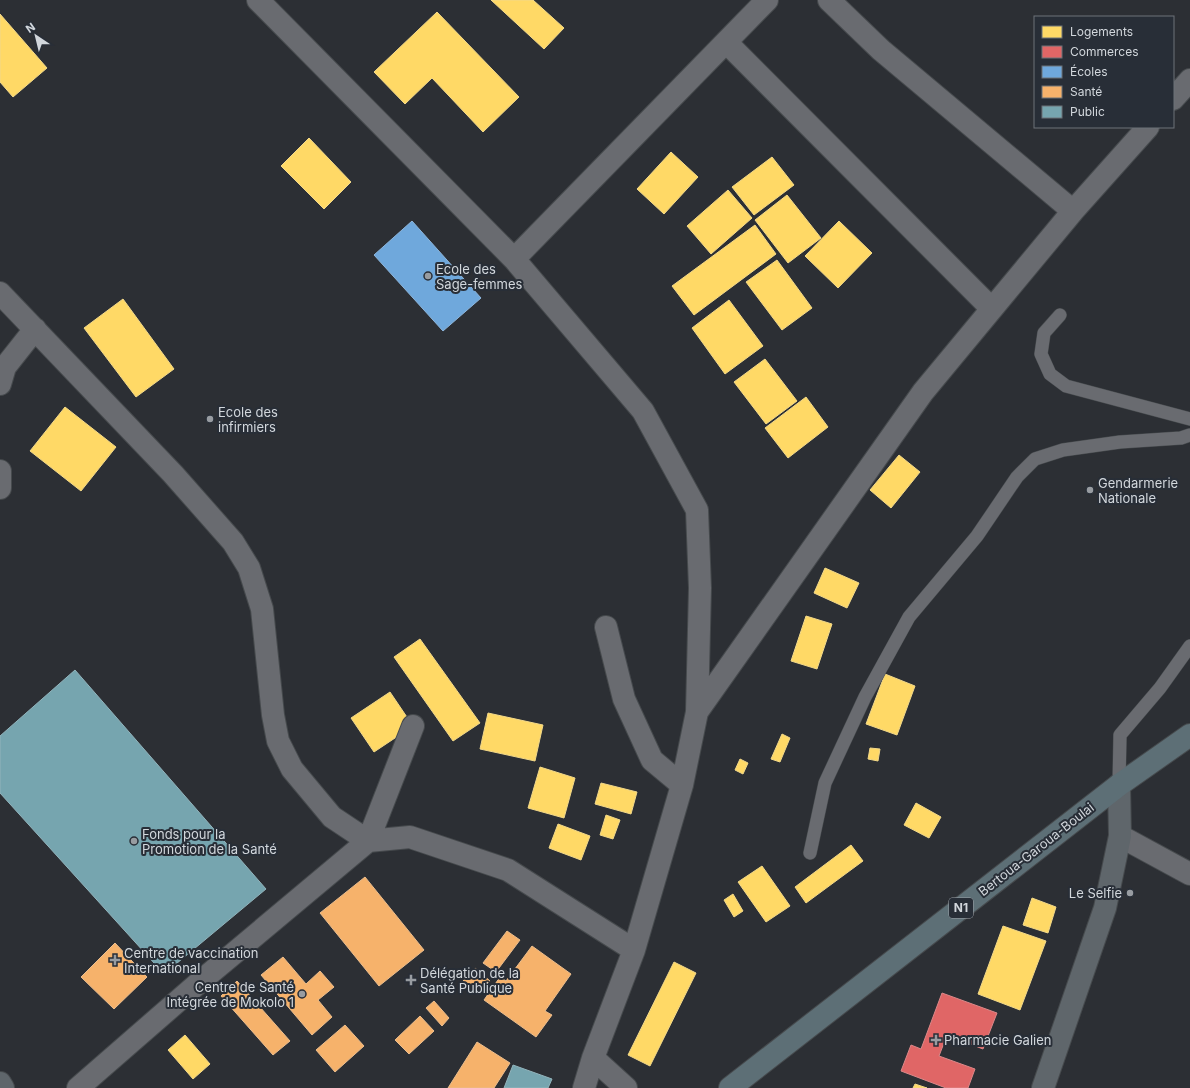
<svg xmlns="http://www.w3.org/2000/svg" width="1190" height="1088" font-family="Inter,sans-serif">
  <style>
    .homes { fill: #ffd966; stroke: #f2d889 }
    .shops { fill: #e06666; stroke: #dc8889 }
    .schools { fill: #6fa8dc; stroke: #8db6dc }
    .health { fill: #f6b26b; stroke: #ebbd8d }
    .public { fill: #76a5af; stroke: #92b4bc }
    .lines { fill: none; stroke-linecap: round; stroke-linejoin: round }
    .lane-casing { stroke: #464a4d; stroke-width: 14 }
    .street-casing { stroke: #464a4d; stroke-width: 24 }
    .secondary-casing { stroke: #464a4d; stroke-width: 24 }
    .highway-casing { stroke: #464a4d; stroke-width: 24 }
    .lane { stroke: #696b70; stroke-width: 13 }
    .street { stroke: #696b70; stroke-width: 22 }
    .secondary { stroke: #5f666b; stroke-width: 22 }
    .highway { stroke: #5d6f76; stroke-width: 22 }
    .poi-dot { fill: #989ca1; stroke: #282e37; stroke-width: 1.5 }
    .labels { text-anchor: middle; stroke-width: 4; stroke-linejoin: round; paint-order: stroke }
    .shield { fill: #282e37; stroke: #9fa4aa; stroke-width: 1 }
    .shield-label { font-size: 12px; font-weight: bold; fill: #d2d7dc }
    .poi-label { font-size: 13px; fill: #d2d7dc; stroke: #282e37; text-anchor: start }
    .street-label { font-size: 13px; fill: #d2d7dc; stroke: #282e37 }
  </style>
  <rect width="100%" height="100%" fill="#2c2f34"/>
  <!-- homes -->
  <path class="homes" d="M491,0H533L564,28L544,49Z
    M437,12L519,97L483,132L432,78L405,104L374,72Z
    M0,14L47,68L13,97L0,82Z
    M309,138L351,182L324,209L281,166Z
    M671,152L698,177L664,214L637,189Z
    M772,157L794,185L754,215L732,187Z
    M728,190L752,218L711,254L687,226Z
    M787,195L821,238L788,263L755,220Z
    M839,221L872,253L838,288L805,256Z
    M755,225L776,254L694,315L672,286Z
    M777,260L812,308L782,330L746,282Z
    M123,299L174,369L136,397L84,328Z
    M729,300L763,346L725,374L692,328Z
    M765,359L797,401L766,424L734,382Z
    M806,397L828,427L788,458L765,428Z
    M65,407L116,447L81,491L30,451Z
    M899,455L920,472L891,508L870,490Z
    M825,568L859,583L847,608L814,593Z
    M806,616L832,624L817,669L791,661Z
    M420,639L480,723L453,741L394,657Z
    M885,674L915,686L897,735L866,724Z
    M390,692L413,726L374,752L351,718Z
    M488,713L543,725L535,761L480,749Z
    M782,734L790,738L780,762L771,759Z
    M870,748L880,749L878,761L868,759Z
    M740,759L748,763L743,774L735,770Z
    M540,767L575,778L564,818L528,808Z
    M601,783L637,792L631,814L595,804Z
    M916,803L941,817L929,838L904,825Z
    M606,815L620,820L613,839L600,835Z
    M558,824L590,836L581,860L549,848Z
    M851,845L863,861L806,903L795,887Z
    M762,866L790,906L766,922L738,882Z
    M733,894L743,911L734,917L724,900Z
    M1032,898L1056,907L1048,933L1023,925Z
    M1003,926L1046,941L1020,1010L978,994Z
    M674,962L696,973L650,1066L628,1055Z
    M185,1035L210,1064L193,1079L168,1050Z
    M915,1084L927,1088H913Z"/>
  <!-- shops -->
  <path class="shops" d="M942,993L997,1013L983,1049L947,1035L939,1056L975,1069L968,1088H946L901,1071L911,1045L921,1049Z"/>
  <!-- schools -->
  <path class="schools" d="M412,221L481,298L443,331L374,255Z"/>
  <!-- health -->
  <path class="health" d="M365,877L424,950L379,986L320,913Z
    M507,931L520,940L496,972L483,963Z
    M115,943L147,977L114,1009L81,977Z
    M532,946L571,974L545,1011L552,1015L536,1037L484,1000L500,977L506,981Z
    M283,957L306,984L320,971L334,987L318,1000L332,1017L312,1035L261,975Z
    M475,968L490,981L478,994L463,981Z
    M237,981L290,1041L273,1055L221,996Z
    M434,1001L449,1018L442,1026L426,1008Z
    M420,1016L434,1031L409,1054L395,1040Z
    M345,1025L364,1046L335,1072L316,1050Z
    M477,1042L510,1063L494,1088H448Z"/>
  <!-- public -->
  <path class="public" d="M75,670L266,889L164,974L0,793V736Z
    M513,1065L552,1079L548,1088H504Z"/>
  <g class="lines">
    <defs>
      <path id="lane" d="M1060,315L1044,333L1041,354L1050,374L1066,386L1190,419
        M1119,785L1120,735L1160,688L1190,646
        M810,853L825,783L865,697L909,617L977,536L1017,477L1035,459L1063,450L1120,442L1181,438L1190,435"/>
      <path id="street" d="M258,0L514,259L643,411L697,510L700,588L697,712L682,785L634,950L593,1058L584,1088
        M829,0L881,50L1073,211
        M726,42L991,308
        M1173,99L1190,80
        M514,259L767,0
        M0,293L173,474L233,542L249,568L262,609L273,715L278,741L292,769L332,817L368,841L413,726
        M0,384L5,367L35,329
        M0,471V488
        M606,627L624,699L652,760L682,785
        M697,712L923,392L1073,211L1148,127
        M1120,836L1190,874
        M593,1058L626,1088
        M78,1088L202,980L368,841L410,837L508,870L634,950"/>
      <path id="secondary" d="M0,1083L3,1088
        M1043,1088L1105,908L1120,836L1119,785"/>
      <path id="highway" d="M730,1088L1119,785L1190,735"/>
    </defs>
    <!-- lane casing -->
    <use href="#lane" class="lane-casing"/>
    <!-- street casing -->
    <use href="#street" class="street-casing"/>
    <!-- secondary casing -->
    <use href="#secondary" class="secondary-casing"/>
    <!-- highway casing -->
    <use href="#highway" class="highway-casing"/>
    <!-- lane -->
    <use href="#lane" class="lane"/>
    <!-- street -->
    <use href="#street" class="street"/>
    <!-- secondary -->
    <use href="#secondary" class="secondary"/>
    <!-- highway -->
    <use href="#highway" class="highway"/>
  </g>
  <!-- markers -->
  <g class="poi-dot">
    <circle cx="428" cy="276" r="4"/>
    <circle cx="210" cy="419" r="4"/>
    <circle cx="1090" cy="490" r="4"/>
    <circle cx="134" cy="841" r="4"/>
    <circle cx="1130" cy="893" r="4"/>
    <path d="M113 954h4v4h4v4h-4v4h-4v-4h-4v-4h4z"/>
    <path d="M409 974h4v4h4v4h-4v4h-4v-4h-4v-4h4z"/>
    <circle cx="302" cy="994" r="4"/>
    <path d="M934 1034h4v4h4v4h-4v4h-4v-4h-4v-4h4z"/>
  </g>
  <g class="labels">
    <!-- shield labels -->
    <rect class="shield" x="949" y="898" width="24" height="20" rx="3"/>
    <g class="shield-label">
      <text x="961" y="912">N1</text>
    </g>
    <!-- poi labels -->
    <g class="poi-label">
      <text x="436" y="274">Ecole des<tspan x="436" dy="15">Sage-femmes</tspan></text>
      <text x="218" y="417">Ecole des<tspan x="218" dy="15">infirmiers</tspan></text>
      <text x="1098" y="488">Gendarmerie<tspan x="1098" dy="15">Nationale</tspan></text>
      <text x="142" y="839">Fonds pour la<tspan x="142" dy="15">Promotion de la Santé</tspan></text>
      <text x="1122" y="898" text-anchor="end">Le Selfie</text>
      <text x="124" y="958">Centre de vaccination<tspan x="124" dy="15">International</tspan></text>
      <text x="420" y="978">Délégation de la<tspan x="420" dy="15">Santé Publique</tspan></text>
      <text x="294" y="992" text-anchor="end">Centre de Santé<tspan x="294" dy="15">Intégrée de Mokolo 1</tspan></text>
      <text x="944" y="1045">Pharmacie Galien</text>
    </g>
    <!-- street labels -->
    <g class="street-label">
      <text transform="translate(1036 849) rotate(-38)" y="5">Bertoua-Garoua-Boulai</text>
    </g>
  </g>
  <!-- legend -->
  <rect x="1034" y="16" width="140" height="112" fill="#282e37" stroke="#6c7279"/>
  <rect x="1042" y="26" width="20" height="12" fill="#ffd966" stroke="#6c7279"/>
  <text x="1070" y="36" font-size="12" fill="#d2d7dc">Logements</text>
  <rect x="1042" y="46" width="20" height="12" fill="#e06666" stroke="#6c7279"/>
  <text x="1070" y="56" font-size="12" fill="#d2d7dc">Commerces</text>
  <rect x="1042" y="66" width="20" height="12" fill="#6fa8dc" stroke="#6c7279"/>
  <text x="1070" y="76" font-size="12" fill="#d2d7dc">Écoles</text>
  <rect x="1042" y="86" width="20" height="12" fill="#f6b26b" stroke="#6c7279"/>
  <text x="1070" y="96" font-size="12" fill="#d2d7dc">Santé</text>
  <rect x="1042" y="106" width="20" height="12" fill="#76a5af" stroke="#6c7279"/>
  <text x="1070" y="116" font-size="12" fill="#d2d7dc">Public</text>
  <!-- north arrow -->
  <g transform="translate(36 36) rotate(325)" stroke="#282e37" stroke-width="3" paint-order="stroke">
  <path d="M0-3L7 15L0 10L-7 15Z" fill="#d2d7dc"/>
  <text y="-6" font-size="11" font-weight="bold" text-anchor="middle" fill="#d2d7dc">N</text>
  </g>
</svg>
